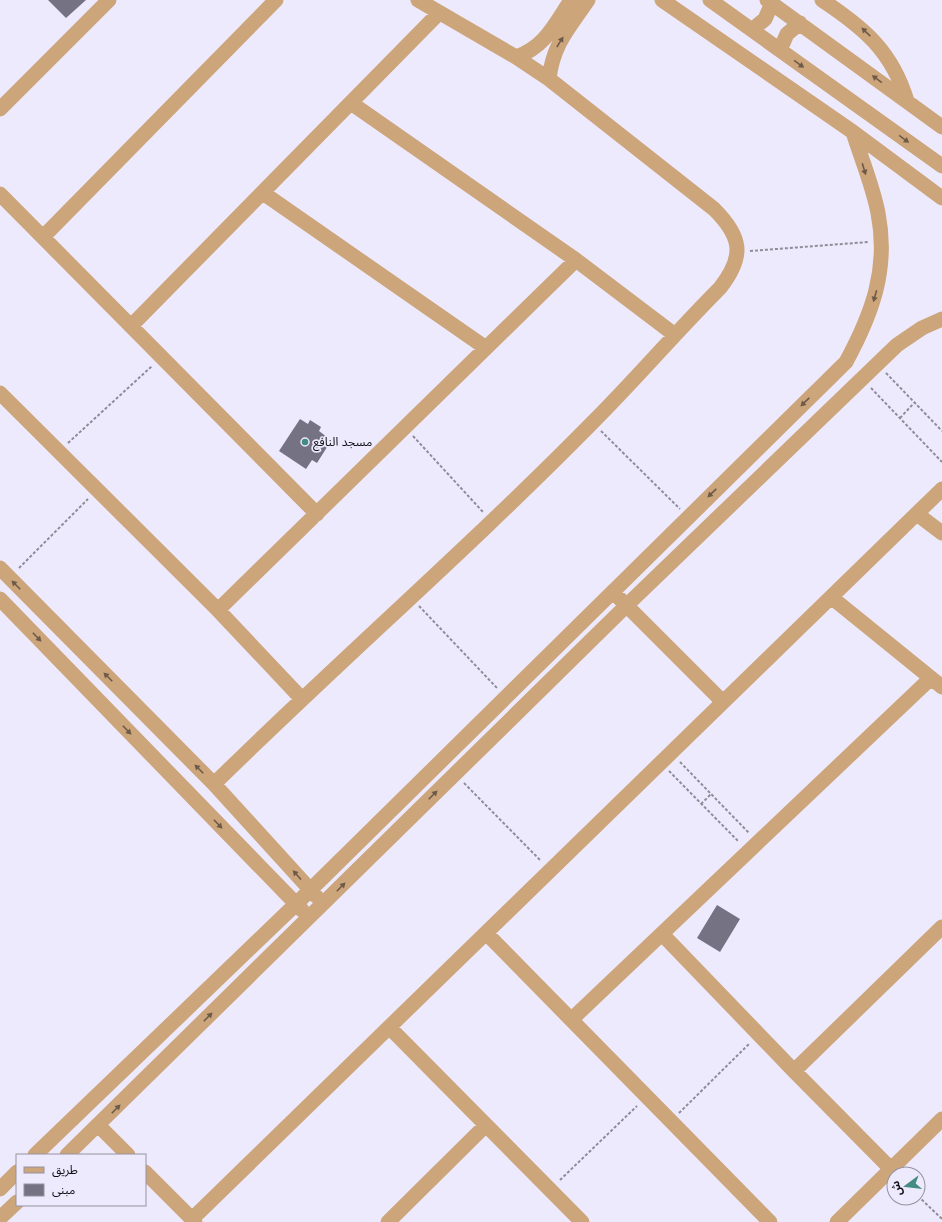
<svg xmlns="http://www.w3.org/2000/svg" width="942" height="1222" font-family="Inter,'Noto Sans Arabic',sans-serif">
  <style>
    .building { fill: #757283 }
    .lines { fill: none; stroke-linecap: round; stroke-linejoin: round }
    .path { stroke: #8f8c99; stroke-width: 2; stroke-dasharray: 3 2; stroke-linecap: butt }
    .minor { stroke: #cca57b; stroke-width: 15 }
    .oneway { fill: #6e5a48 }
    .poi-dot { fill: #448b84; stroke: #eeeafd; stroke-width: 1.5 }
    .labels { text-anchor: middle; stroke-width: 3.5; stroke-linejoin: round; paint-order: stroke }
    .poi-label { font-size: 12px; fill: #0f0e14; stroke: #eeeafd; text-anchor: start }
  </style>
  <rect width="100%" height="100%" fill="#eeeafd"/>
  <!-- building -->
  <path class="building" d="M48,0H86L66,18Z
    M300,419L308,424L310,420L321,427L319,431L327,437L324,441L329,444L317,463L312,460L306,469L279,451Z
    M717,905L740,919L720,952L697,938Z"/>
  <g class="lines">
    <!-- path -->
    <path class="path" d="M750,251L869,242
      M886,373L942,431
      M871,388L942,462
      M900,418L915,402
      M601,431L680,509
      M413,436L483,512
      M68,443L152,366
      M19,568L88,499
      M419,606L497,688
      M680,762L749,833
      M669,771L739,842
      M464,783L541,861
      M701,804L711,794
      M679,1113L750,1043
      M560,1180L637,1106
      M918,1196L942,1219"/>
    <!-- minor -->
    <path class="minor" d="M662,0L853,132L942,198
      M710,0L942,166
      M767,0L942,127
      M822,0C864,28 892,51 907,101
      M752,30L765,19L772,3
      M780,50L787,34L800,23
      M516,57C545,47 555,24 571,0
      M549,79C553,44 569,28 588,0
      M351,103L576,260L675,335
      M0,109L109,0
      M263,193L486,348
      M0,194L317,514
      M43,237L276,0
      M131,326L439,13
      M0,393L218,610L301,698
      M917,514L942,533
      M0,568L214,784L316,896
      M831,597L942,687
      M0,599L302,910
      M620,599L723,702
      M218,610L576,260
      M214,784C338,662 470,547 592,423C636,379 676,332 720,288C745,256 742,237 714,209L549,79L516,57L418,0
      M486,933L770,1222
      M662,934L794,1071L891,1169
      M572,1019L931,678
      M389,1027L582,1222
      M794,1071L942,927
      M99,1126L128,1155
      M35,1155L296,904L846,362C872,314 889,269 878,213C873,186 861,158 853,132
      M67,1155L627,605L897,345L922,328L942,319
      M145,1172L195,1222
      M0,1189L17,1172
      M0,1218L17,1202
      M192,1219L942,489
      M388,1222L486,1125
      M837,1222L942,1119"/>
  </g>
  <!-- one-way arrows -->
  <defs><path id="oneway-solid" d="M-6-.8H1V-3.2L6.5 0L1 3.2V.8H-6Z"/></defs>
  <g class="oneway">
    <use href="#oneway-solid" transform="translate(866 32) rotate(-136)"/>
    <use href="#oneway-solid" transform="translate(560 42) rotate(-58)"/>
    <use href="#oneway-solid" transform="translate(799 64) rotate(36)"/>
    <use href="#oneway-solid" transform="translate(877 79) rotate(-144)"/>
    <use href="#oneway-solid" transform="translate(904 139) rotate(36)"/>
    <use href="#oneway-solid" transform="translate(864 169) rotate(73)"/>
    <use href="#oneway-solid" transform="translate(875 296) rotate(106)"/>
    <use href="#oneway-solid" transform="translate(805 402) rotate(136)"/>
    <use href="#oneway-solid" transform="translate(712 493) rotate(136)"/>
    <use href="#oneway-solid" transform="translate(16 585) rotate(-135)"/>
    <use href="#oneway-solid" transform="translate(37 637) rotate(46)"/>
    <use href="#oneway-solid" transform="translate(108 677) rotate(-135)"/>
    <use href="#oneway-solid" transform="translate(127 730) rotate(46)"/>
    <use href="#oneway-solid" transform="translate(199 769) rotate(-135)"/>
    <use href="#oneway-solid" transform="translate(433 795) rotate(-45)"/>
    <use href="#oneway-solid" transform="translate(218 824) rotate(46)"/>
    <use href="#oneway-solid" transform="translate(297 875) rotate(-132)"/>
    <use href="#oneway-solid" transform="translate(341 887) rotate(-45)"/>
    <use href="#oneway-solid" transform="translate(208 1017) rotate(-45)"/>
    <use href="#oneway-solid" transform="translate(116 1109) rotate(-45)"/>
  </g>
  <!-- markers -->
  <circle class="poi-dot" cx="305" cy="442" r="4"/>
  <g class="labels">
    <!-- poi labels -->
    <g class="poi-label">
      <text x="313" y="446">مسجد النافع</text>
    </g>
  </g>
  <!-- legend -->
  <rect x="16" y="1154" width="130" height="52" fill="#eeeafd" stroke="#9592a0"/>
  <rect x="24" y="1167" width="20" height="6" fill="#cca57b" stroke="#9592a0"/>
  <text x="52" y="1174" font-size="12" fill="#0f0e14">طريق</text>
  <rect x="24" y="1184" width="20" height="12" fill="#757283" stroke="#9592a0"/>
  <text x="52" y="1194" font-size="12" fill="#0f0e14">مبنى</text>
  <!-- north arrow -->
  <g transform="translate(906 1186) rotate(255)"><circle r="19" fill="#eeeafd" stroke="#9592a0"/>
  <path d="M0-3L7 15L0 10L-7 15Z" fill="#448b84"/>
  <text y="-6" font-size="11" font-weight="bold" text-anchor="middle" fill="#0f0e14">ش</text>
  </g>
</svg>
